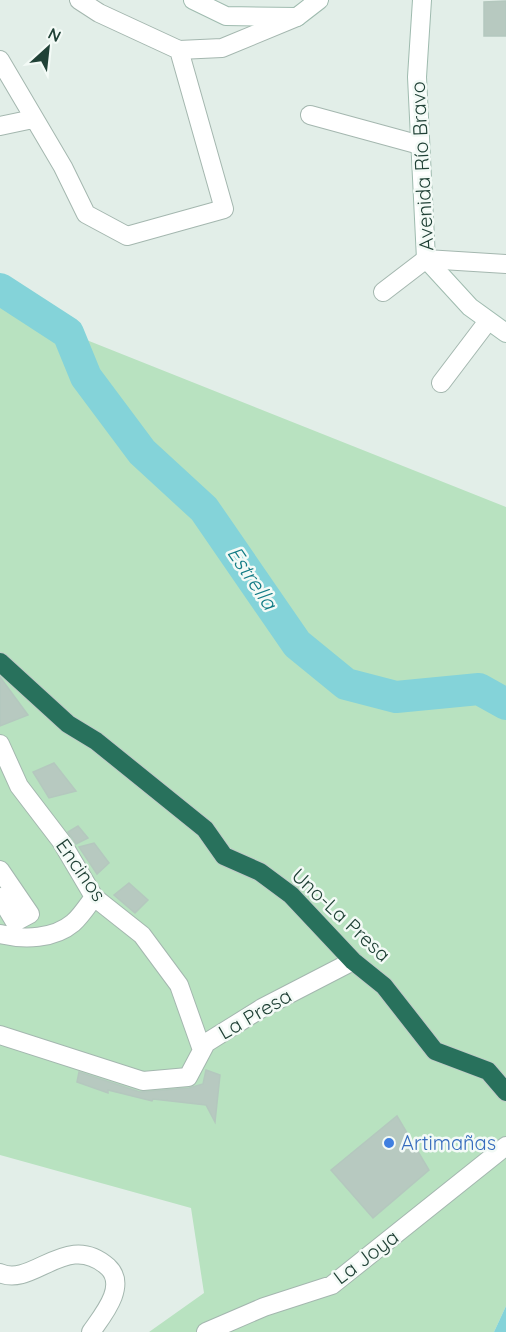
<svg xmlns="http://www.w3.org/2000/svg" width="506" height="1332" font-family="Quicksand,sans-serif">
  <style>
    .green { fill: #b8e2c0 }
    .water { fill: #84d3d9 }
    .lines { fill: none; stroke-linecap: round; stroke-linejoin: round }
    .river { stroke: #84d3d9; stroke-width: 32 }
    .building { fill: #b7c9c0; stroke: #b4c8be; stroke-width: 1.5 }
    .street-casing { stroke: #a4b7af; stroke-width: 20 }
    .secondary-casing { stroke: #9fbbaf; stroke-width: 20 }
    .highway-casing { stroke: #c1cac7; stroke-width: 20 }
    .street { stroke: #fff; stroke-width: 18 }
    .secondary { stroke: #fff; stroke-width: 18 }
    .highway { stroke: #28715c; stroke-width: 18 }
    .shop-dot { fill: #3f7fe0; stroke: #f3faf6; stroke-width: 2 }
    .labels { text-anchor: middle; stroke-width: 5; stroke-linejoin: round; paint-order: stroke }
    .street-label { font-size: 20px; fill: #204136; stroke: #f3faf6 }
    .shop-label { font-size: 20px; fill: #366cbe; stroke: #f3faf6; text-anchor: start }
    .water-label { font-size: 21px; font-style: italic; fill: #127b85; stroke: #f3faf6 }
  </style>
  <rect width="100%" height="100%" fill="#e2eee8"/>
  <!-- green -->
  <path class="green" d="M0,289L69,333L506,507V1306L494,1332H149L204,1293L191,1208L0,1155Z"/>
  <!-- water -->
  <path class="water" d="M506,1306V1332H494Z"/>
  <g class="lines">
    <!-- river -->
    <path class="river" d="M0,289L68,333L86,377L142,452L204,509L297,644L346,684L396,697L479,689L506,704"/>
  </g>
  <!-- building -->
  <path class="building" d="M506,1V36H484V2Z
    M0,677L28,715L0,726Z
    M54,763L76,791L49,798L33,772Z
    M78,826L88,838L76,844L68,832Z
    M94,843L109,863L97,874L79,847Z
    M129,883L148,900L135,913L114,895Z
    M206,1070L220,1075L215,1122L206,1105L153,1099L152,1101L108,1090V1093L77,1082L79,1072L140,1092L189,1088L203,1084Z
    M397,1116L429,1170L373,1218L331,1170Z"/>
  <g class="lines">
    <defs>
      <path id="street" d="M79,0L99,13L179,50L222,48L297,17
        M0,60L63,167L86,214L127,236L224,209L179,50
        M310,115L420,145
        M0,126L33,119
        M383,292L426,259L506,264
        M441,383L488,321
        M0,744L19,786L61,841L94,897L142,935L179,985L202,1050
        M0,870L30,914L15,922L0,897
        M0,934C24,940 54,939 73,923C81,916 88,905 94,897
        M0,1035L143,1081L188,1077L206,1043L262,1008L353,961
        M0,1273C33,1288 67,1230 108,1267C128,1286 102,1316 91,1332
        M206,1332L264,1307L332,1285L506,1146"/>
      <path id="secondary" d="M193,0L226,16L297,17L319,0
        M422,0L417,77L426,259L470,307L506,333"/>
      <path id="highway" d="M0,662L68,724L96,741L205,829L224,856L260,872L291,895L353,961L384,986L435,1051L488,1071L506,1092"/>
    </defs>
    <!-- street casing -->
    <use href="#street" class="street-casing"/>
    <!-- secondary casing -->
    <use href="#secondary" class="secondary-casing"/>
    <!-- highway casing -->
    <use href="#highway" class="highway-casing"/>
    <!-- street -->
    <use href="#street" class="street"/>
    <!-- secondary -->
    <use href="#secondary" class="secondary"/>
    <!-- highway -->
    <use href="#highway" class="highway"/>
  </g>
  <!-- markers -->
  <circle class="shop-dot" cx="389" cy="1143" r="6"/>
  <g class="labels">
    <!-- street labels -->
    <g class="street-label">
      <text transform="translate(422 166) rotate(-93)" y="7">Avenida Río Bravo</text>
      <text transform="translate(81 870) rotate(55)" y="7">Encinos</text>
      <text transform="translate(341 915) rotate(43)" y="7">Uno-La Presa</text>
      <text transform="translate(255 1014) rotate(-30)" y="7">La Presa</text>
      <text transform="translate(366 1257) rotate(-37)" y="7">La Joya</text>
    </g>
    <!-- shop labels -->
    <g class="shop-label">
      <text x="401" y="1150">Artimañas</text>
    </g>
    <!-- water labels -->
    <g class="water-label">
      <text transform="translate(252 578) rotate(56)" y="7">Estrella</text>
    </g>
  </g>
  <!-- north arrow -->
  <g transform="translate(48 48) rotate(27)" stroke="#f3faf6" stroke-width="4.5" paint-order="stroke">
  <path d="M0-4.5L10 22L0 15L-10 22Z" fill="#204136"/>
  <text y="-9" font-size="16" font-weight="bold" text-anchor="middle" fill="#204136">N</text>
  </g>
</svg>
